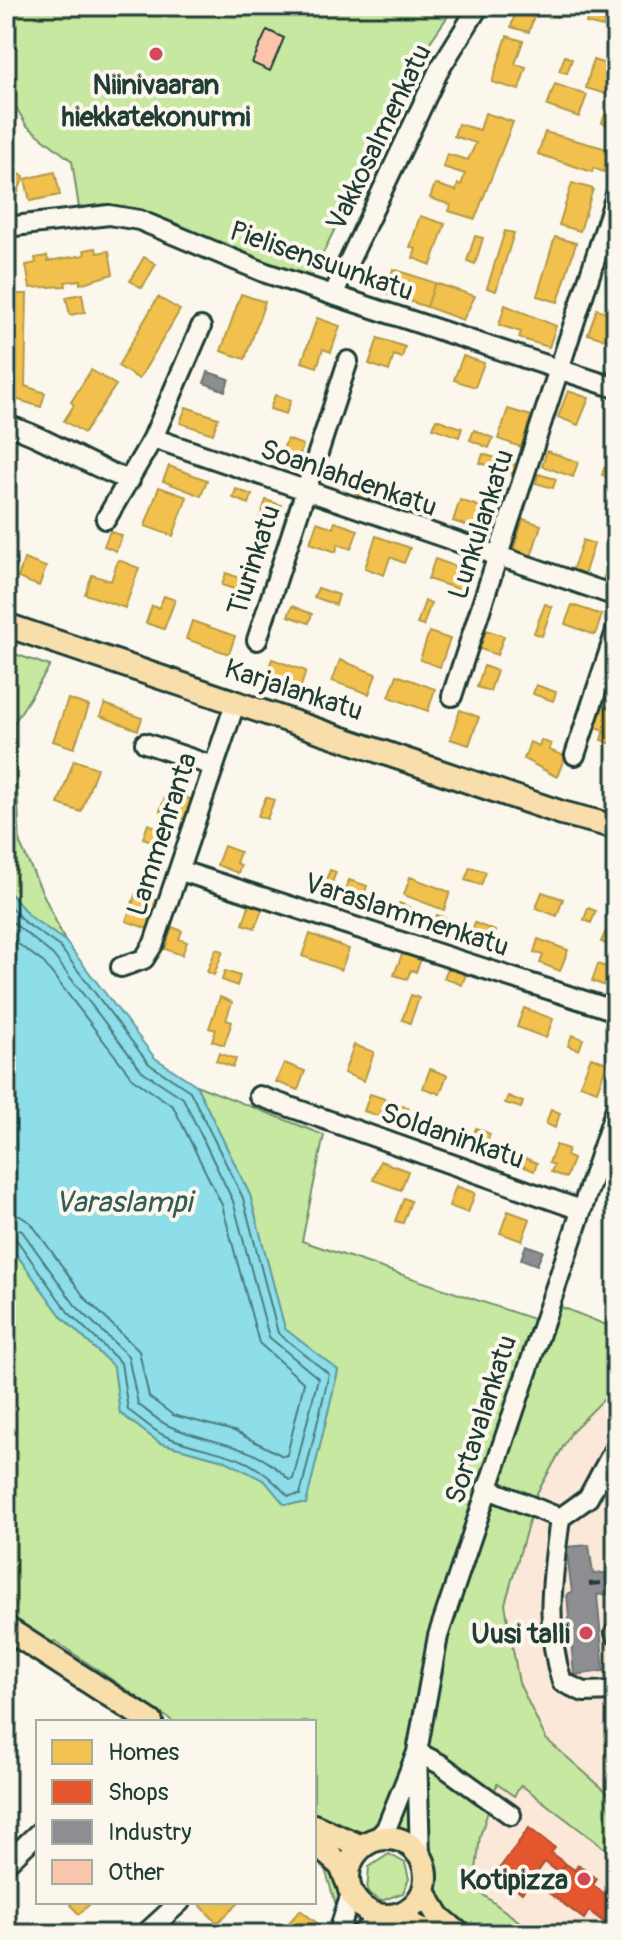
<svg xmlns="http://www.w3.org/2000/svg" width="622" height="1940" font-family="Pangolin,sans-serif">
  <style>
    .built { fill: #fbe8d9 }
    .green { fill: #c6e8a1; stroke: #72926a; stroke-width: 2 }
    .water { fill: #8edeea; stroke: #629ea1; stroke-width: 2 }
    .homes { fill: #f2c14e; stroke: #b39946; stroke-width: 2 }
    .shops { fill: #e4572e; stroke: #a94f30; stroke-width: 2 }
    .industry { fill: #8d8d92; stroke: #6c7576; stroke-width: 2 }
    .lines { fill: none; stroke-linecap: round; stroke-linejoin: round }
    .shore { stroke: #4b7d7d; stroke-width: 2 }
    .building { fill: #fbc5ad; stroke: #1f3d34; stroke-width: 2 }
    .minor-casing { stroke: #1f3d34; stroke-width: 24 }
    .major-casing { stroke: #1f3d34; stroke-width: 28 }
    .minor { stroke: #fbf7ec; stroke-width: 18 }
    .major { stroke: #f8deab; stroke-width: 22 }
    .rail { stroke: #1f3d34; stroke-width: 4; stroke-dasharray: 12 6; stroke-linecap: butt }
    .poi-dot { fill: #d1495b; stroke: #fbf7ec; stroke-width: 3 }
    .labels { text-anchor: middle; stroke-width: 8; stroke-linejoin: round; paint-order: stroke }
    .poi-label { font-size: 28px; font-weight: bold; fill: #1f3d34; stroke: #fbf7ec; text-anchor: end }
    .street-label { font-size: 28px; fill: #1f3d34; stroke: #fbf7ec }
    .water-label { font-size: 30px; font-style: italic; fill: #355d58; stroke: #fbf7ec }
  </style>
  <rect width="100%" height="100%" fill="#fbf7ec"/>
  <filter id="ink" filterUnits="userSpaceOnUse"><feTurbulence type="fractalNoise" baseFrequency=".0125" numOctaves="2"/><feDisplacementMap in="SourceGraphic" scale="16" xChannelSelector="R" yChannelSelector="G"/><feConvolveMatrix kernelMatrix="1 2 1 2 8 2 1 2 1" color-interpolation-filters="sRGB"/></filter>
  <g filter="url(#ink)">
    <!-- built -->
    <path class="built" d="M616,1387V1800L546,1739L519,1683L505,1604L537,1493L572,1431Z
      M497,1784L514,1796L521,1784L616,1857V1934H536L474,1888L480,1836Z"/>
    <!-- green -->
    <path class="green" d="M6,6H455L416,62L308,284L169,229L80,215L72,161L26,125L6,89Z
      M6,651L50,666L14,723L20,844L65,941L29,916L6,888Z
      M196,1085L324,1135L302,1241L533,1319L554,1304L616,1329V1387L572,1431L537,1493L505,1604L519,1683L546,1739L616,1800V1857L521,1785L514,1796L497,1784L480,1836L474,1888L536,1934H471L448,1916L433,1896L432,1867L424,1828L362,1832L314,1816V1722H174L55,1641L6,1653V1240L62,1317L114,1367L120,1413L160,1443L224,1460L266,1481L285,1504L306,1503L338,1371L285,1329L250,1195Z
      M389,1854L405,1863L409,1879L403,1893L381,1901L367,1892L369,1867Z
      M328,1860L340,1891L339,1915L324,1866Z"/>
    <!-- water -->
    <path class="water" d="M6,888L29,916L65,941L155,1058L196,1085L250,1195L285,1329L338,1370L306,1504H284L265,1481L224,1460L160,1443L120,1413L114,1367L62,1317L6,1240Z"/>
    <!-- homes -->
    <path class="homes" d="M517,6H560L556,17L536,10L529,32L511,27Z
      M590,6H616V21L605,19L603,27L586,23Z
      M507,36L523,41L515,64L526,67L519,90L492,82Z
      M565,56L572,59L567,73L559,71Z
      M593,60L616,67V97L586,88Z
      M555,84L587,95L579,117L547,106Z
      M606,111L616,114V128L602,123Z
      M485,113L513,122L475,219L449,211L451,205L430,198L435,184L456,191L458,184L461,185L465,174L443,167L447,154L468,160L476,143L454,136L458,124L480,130Z
      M545,132L611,150L604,172L593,168L592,172L538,154Z
      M6,156L10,171L24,176L15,200L6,197Z
      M55,172L60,195L30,201L25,179Z
      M572,183L593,189L580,231L559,225Z
      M420,216L445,224L431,265L413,258L416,249L410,247Z
      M505,231L514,233L496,291L487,288Z
      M475,236L483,238L475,264L467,261Z
      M555,237L576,243L558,302L537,296Z
      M96,248L97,253L109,251L113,274L80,284V280L65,282L66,286L30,288L26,265L36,263L35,258L47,256L48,261L85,255L84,250Z
      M144,257L156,264L142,288L130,281Z
      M393,269L435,283L427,307L385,293Z
      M435,283L475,296L463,320L427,307Z
      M6,294H27L25,386L45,393L41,407L6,396Z
      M82,294L85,312L70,315L66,297Z
      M241,294L265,302L245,359L221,351Z
      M158,297L180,310L139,379L118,366Z
      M505,305L556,326L549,347L519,338L521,332L499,325Z
      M597,309L616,315L607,340L588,334Z
      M317,318L340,326L331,352L323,349L317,367L302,362Z
      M378,338L405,347L402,358L394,355L389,371L369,364Z
      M614,354L616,355V377L607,374Z
      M463,356L484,363L475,387L454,380Z
      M91,370L116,385L84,433L64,421L74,405L71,402Z
      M568,391L589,398L578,425L558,417Z
      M275,395L291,400L286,414L270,409Z
      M186,407L218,418L213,434L180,423Z
      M508,409L531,416L521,447L498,439Z
      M436,419L462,428L459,437L433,428Z
      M474,430L493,438L489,448L470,440Z
      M287,439L303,445L297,464L280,458Z
      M547,451L578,462L573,477L542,466Z
      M483,454L518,465L515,474L480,463Z
      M169,466L207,480L201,496L163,481Z
      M604,468L616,471L614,478L602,475Z
      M538,474L556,479L553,488L536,483Z
      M359,485L374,490L368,503L354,498Z
      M159,487L187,497L173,536L145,526Z
      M236,489L252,495L249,504L233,498Z
      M386,489L407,497L400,514L379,507Z
      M266,500L281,505L274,523L260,518Z
      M460,500L502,514L495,535L453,521Z
      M523,519L541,525L531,557L513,551Z
      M317,522L333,528L335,522L358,530L351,549L338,544L336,552L310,543Z
      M110,531L122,536L116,551L104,546Z
      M376,536L410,548L404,563L390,557L384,575L365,568Z
      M583,540L594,544L584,575L572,571Z
      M24,559L46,567L39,586L18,578Z
      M435,559L471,572L464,591L428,579Z
      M118,560L139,568L125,608L85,594L92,575L111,581Z
      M611,560L616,562V587L602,582Z
      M226,573L250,582L246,593L222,585Z
      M318,588L339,595L336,605L314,597Z
      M164,596L175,600L164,629L146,623L152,606L159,608Z
      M425,601L431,603L423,626L417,624Z
      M545,604L552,607L542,636L534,633Z
      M572,605L602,615L595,635L565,624Z
      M292,606L312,614L309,623L288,616Z
      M192,621L235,636L229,654L186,639Z
      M486,630L504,636L497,655L480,649Z
      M429,632L450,639L440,667L420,660Z
      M272,659L306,671L300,689L265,677Z
      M340,660L376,674L369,694L332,681Z
      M484,666L497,671L490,691L477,687Z
      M397,675L435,689L428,711L389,697Z
      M536,685L556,692L553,701L533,694Z
      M68,699L89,706L74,748L53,741Z
      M105,704L142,718L138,730L100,716Z
      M602,705L616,710L615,745L601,740L604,730L594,726Z
      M460,710L479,717L469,745L450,739Z
      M541,740L551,744L549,750L565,756L557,777L524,759L530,742L539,746Z
      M74,760L97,768L81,812L58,804Z
      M174,793L192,800L185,820L160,811L165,797L171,800Z
      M266,797L274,800L267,819L258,816Z
      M148,824L172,833L167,846L143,838Z
      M224,846L240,852L236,863L241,865L238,873L217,865Z
      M470,867L486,872L481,885L465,880Z
      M330,870L336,872L328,893L322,890Z
      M410,877L450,892L444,910L404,895Z
      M349,880L367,886L361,904L342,897Z
      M542,892L563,899L557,916L536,908Z
      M136,893L158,901L148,929L126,921Z
      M250,902L263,907L255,928L243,924Z
      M399,903L409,907L404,923L394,919Z
      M588,908L596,911L591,923L584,920Z
      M437,915L447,919L441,936L430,932Z
      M475,923L495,931L489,947L469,940Z
      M172,927L182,931L179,939L187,942L182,955L165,949Z
      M606,931L613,933L609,945L601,942Z
      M310,934L349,949L341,970L302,956Z
      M538,939L568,950L560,971L540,963L543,955L534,952Z
      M216,949L223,951L214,975L207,972Z
      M403,952L421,959L416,972L411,970L407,979L394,975Z
      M598,964L613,970L616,964V990L592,981Z
      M448,968L466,974L462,985L444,978Z
      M225,971L240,976L237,986L222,980Z
      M411,995L419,998L410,1023L402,1020Z
      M220,997L232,1002L226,1020L232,1022L224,1045L212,1041L216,1030L209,1028Z
      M524,1008L553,1019L546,1038L517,1027Z
      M572,1035L583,1039L579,1050L568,1046Z
      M354,1045L374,1052L364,1081L344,1073Z
      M219,1053L236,1059L233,1067L216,1061Z
      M591,1057L607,1063L597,1091L580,1085Z
      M284,1063L305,1071L298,1090L276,1082Z
      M430,1069L447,1075L440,1094L423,1088Z
      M370,1094L385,1099L379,1116L364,1111Z
      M508,1096L523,1102L521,1108L505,1103Z
      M401,1105L409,1108L403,1124L395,1121Z
      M551,1109L560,1113L555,1128L546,1124Z
      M476,1128L490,1134L484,1151L469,1145Z
      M556,1145L568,1149L566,1156L573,1159L566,1178L551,1172L554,1165L549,1163Z
      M525,1158L537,1163L534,1171L522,1166Z
      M380,1161L408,1171L401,1190L373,1180Z
      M456,1186L475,1193L468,1213L449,1206Z
      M404,1198L411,1201L403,1223L395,1221Z
      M508,1211L530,1219L522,1241L500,1233Z
      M73,1902H92L79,1914L70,1905Z
      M203,1902H240L217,1923L200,1905Z
      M300,1910L322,1927L316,1934H279Z"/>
    <!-- shops -->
    <path class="shops" d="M529,1828L555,1848L551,1853L566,1864L559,1873L545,1862L522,1893L496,1873Z
      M566,1864L575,1870L578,1865L597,1879L593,1885L616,1902V1934L607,1931L610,1927L589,1911L584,1919L546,1891Z"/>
    <!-- industry -->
    <path class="industry" d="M208,372L229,379L225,391L204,383Z
      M526,1245L543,1251L537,1265L521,1259Z
      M616,1482V1507L606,1504Z
      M589,1545L593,1574L616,1572V1555V1593L597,1595L604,1671L574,1675L567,1594L572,1592L566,1547Z"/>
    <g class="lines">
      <!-- shore -->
      <path class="shore" d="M6,902L24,922L60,947L149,1064L190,1091L243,1198L278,1333L329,1374L300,1495L288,1496C244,1446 218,1458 165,1436C152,1430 140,1418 128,1410L121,1363L68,1312L16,1239L6,1236
        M6,917L53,955L142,1071L183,1098L233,1201L269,1337L318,1378L293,1479L289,1480C254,1442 212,1445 169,1426C158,1421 147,1411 138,1404L128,1356L75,1305L22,1231L6,1226
        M6,935L44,963L133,1079L173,1106L222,1205L259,1343L304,1383L287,1455L283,1456L234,1431L173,1415L149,1397L139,1351L85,1298L31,1223L20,1216L6,1214"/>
    </g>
    <!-- building -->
    <path class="building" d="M267,30L284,38L270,71L252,63Z"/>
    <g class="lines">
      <defs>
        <path id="minor" d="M6,227L109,215L139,220L266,273L616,388
          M333,295L439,70L479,6
          M6,425C50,438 86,466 130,480
          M153,438L201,327
          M106,519L153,438L616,596
          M257,640L348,361
          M452,696L616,195
          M145,743L213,766
          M575,755L616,631
          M181,871L616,1011
          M121,967L144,959L154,943L236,701
          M259,1096L581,1210
          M486,1488L560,1518L588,1498L616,1446
          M560,1518C553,1573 544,1627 562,1682L584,1692L616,1691
          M615,1633L616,1635
          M417,1752L440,1764L511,1815
          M375,1840L386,1829L416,1755
          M420,1856L417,1752L438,1636L616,1108
          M6,1864L38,1833
          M145,1934L180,1902
          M338,1934L351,1894
          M361,1934L380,1916"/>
        <path id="major" d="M6,625L562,813L616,827
          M6,1628L151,1722
          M314,1826L362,1847
          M348 1877a39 39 0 1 1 78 0a39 39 0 1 1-78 0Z
          M314,1842L341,1866L348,1883
          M424,1892L439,1917L459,1934
          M391,1917L434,1934"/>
      </defs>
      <!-- minor casing -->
      <use href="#minor" class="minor-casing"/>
      <!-- major casing -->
      <use href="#major" class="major-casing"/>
      <!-- minor -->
      <use href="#minor" class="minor"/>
      <!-- major -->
      <use href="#major" class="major"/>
      <!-- rail -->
      <path class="rail" d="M589,1584L616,1582"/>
    </g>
  </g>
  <!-- markers -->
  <g class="poi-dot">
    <circle cx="156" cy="54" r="8"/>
    <circle cx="586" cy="1633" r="8"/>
    <circle cx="584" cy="1879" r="8"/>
  </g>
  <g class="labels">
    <!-- poi labels -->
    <g class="poi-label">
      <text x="156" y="94" text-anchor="middle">Niinivaaran<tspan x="156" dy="32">hiekkatekonurmi</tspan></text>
      <text x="570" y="1643">Uusi talli</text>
      <text x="568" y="1889">Kotipizza</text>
    </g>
    <!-- street labels -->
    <g class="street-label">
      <text transform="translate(378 137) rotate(-64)" y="10">Vakkosalmenkatu</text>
      <text transform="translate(322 260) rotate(19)" y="10">Pielisensuunkatu</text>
      <text transform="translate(349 477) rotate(19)" y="10">Soanlahdenkatu</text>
      <text transform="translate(480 524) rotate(-72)" y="10">Lunkulankatu</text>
      <text transform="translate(253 560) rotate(-72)" y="10">Tiurinkatu</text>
      <text transform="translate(294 689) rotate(18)" y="10">Karjalankatu</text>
      <text transform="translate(161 834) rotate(-72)" y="10">Lammenranta</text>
      <text transform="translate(407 914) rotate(18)" y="10">Varaslammenkatu</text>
      <text transform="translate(453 1135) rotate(19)" y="10">Soldaninkatu</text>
      <text transform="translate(480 1419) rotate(-72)" y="10">Sortavalankatu</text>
    </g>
    <!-- water labels -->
    <g class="water-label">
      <text x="123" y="1212">Varaslampi</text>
    </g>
  </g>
  <!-- margin -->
  <rect width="622" height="1940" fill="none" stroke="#fbf7ec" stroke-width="32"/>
  <rect x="16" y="16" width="590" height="1908" fill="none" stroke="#1f3d34" stroke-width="3" filter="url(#ink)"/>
  <!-- legend -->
  <rect x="36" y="1720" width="280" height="184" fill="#fbf7ec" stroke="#a3ada2" stroke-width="2"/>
  <rect x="52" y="1740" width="40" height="24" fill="#f2c14e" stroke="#a3ada2" stroke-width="2"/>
  <text x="108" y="1760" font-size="24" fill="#1f3d34">Homes</text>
  <rect x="52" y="1780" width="40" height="24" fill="#e4572e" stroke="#a3ada2" stroke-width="2"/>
  <text x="108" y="1800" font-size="24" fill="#1f3d34">Shops</text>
  <rect x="52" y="1820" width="40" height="24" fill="#8d8d92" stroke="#a3ada2" stroke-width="2"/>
  <text x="108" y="1840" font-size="24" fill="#1f3d34">Industry</text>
  <rect x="52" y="1860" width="40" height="24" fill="#fbc5ad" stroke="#a3ada2" stroke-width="2"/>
  <text x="108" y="1880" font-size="24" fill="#1f3d34">Other</text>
</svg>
